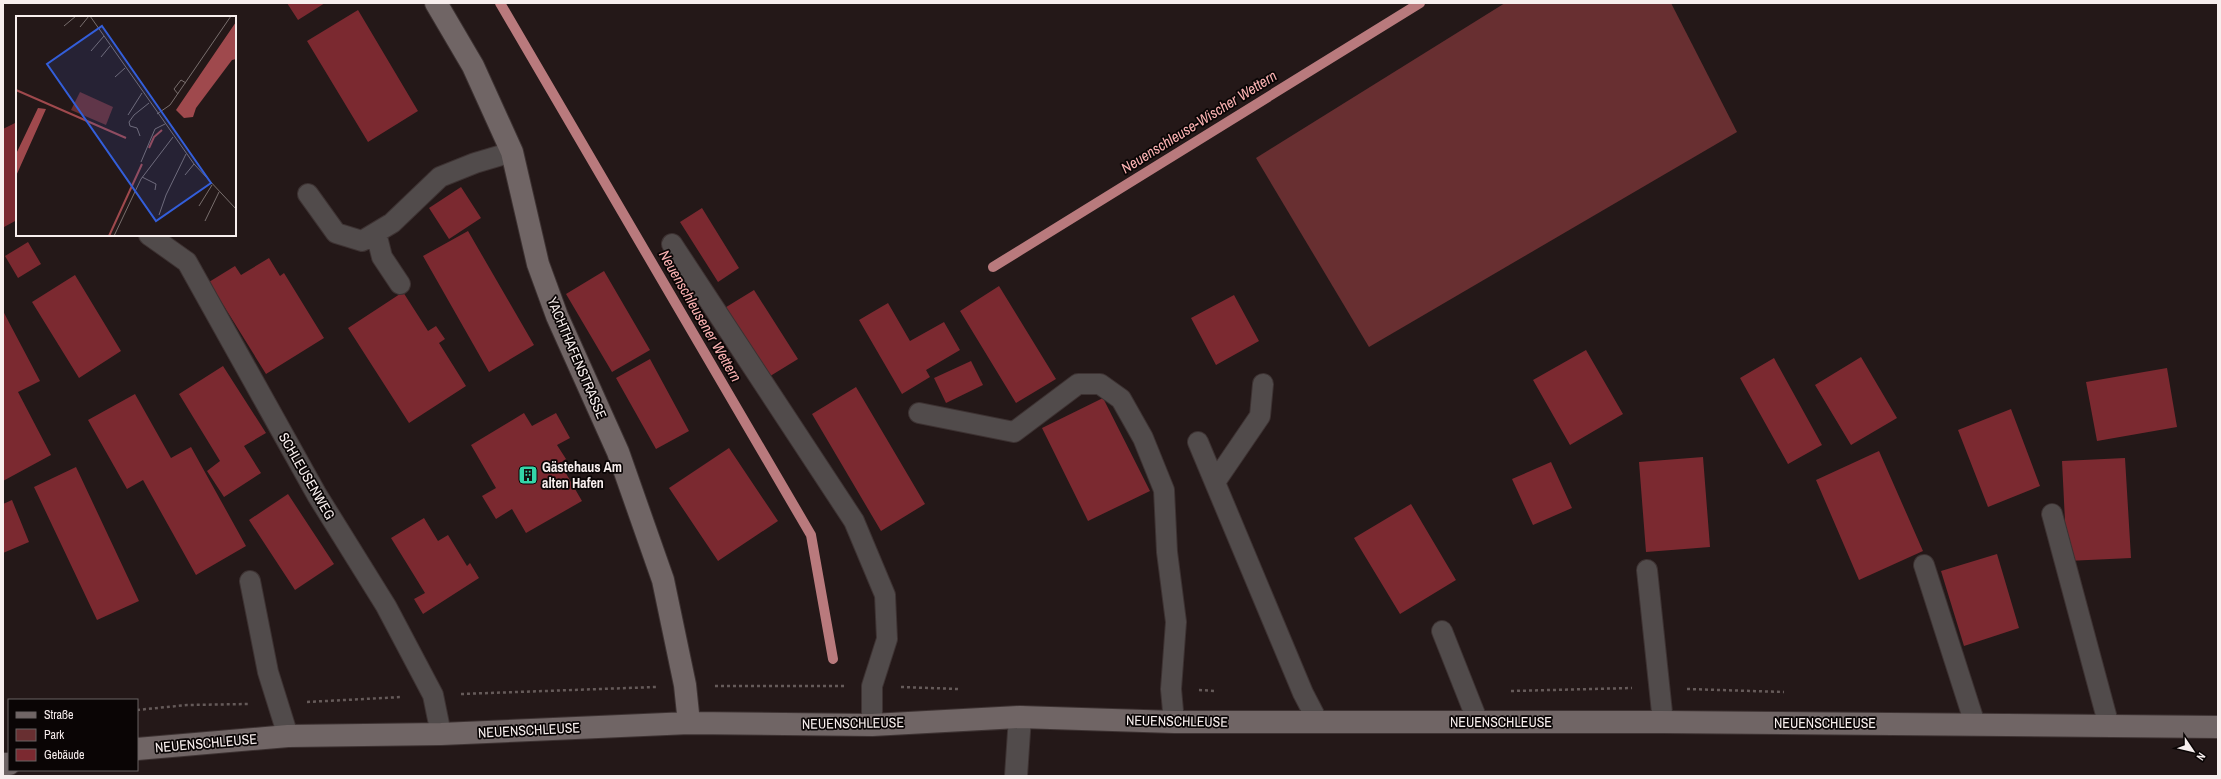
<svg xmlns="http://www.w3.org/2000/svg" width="2221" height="779" font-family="'Archivo Narrow',sans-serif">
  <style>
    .green { fill: #682f31 }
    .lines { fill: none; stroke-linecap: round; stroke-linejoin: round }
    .stream { stroke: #b97a7d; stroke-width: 10 }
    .building { fill: #7b2930 }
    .lane-casing { stroke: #3d3232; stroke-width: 22 }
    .street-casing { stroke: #3d3232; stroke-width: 24 }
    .secondary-casing { stroke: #3d3232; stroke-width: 24 }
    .path { stroke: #655a59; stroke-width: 2.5; stroke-dasharray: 3 3; stroke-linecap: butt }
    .lane { stroke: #514b4b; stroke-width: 20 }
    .street { stroke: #514b4b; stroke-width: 22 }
    .secondary { stroke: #706565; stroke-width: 22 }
    .labels { text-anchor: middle; stroke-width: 3.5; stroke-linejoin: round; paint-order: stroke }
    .street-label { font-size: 14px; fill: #f7eeed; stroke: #0a0505 }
    .poi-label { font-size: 14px; font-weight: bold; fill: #f7eeed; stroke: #0a0505; text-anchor: start }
    .water-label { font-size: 15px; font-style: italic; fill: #fbb2b2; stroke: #0a0505 }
    .inset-river { fill: none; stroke: #9f494d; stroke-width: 2 }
    .inset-road { fill: none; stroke: #786e6d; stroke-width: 1 }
    .view { fill: #335eda; fill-opacity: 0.15; stroke: #335eda; stroke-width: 2 }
    .inset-edge { fill: none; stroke: #f7eeed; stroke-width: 2 }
  </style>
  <rect width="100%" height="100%" fill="#241818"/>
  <!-- green -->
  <path class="green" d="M1505,3H1671L1737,132L1369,347L1256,158Z"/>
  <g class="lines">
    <!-- stream -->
    <path class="stream" d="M500,3L811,535L833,659
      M993,267L1420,3"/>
  </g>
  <!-- building -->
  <path class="building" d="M287,3H325L298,20Z
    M358,10L418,111L368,142L307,41Z
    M15,123L17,127V220L4,227L3,129Z
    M461,187L481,218L449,239L429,208Z
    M702,208L739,268L718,282L680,222Z
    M468,231L534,345L489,372L423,256Z
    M28,242L41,264L18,278L5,256Z
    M269,258L280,276L284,273L324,338L266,374L209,282L235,266L241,275Z
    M604,271L650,350L612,372L566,294Z
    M75,275L121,351L79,378L32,302Z
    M999,286L1056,379L1016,403L960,311Z
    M754,290L798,359L767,378L723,309Z
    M403,292L428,331L436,326L445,339L439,343L466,386L409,423L348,328Z
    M1234,295L1259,341L1216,365L1191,318Z
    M888,303L910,341L944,322L960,350L926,370L930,377L902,394L859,320Z
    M3,311L40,381L18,392L51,455L3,481Z
    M1586,350L1623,414L1570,445L1533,380Z
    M1861,357L1897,418L1851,445L1815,385Z
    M1774,358L1822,445L1788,464L1740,378Z
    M650,359L689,431L656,449L616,378Z
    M971,361L983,385L946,403L934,378Z
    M223,366L266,433L244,446L261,473L224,497L207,471L220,461L179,394Z
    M2167,368L2177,427L2097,441L2086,382Z
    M856,387L925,504L881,531L812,414Z
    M135,394L171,458L191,447L246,546L196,575L143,480L127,489L88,420Z
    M1103,398L1150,491L1088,521L1042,428Z
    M2011,409L2040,486L1988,507L1958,430Z
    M524,413L532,426L556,413L570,438L557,445L566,459L560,463L582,501L526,533L512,509L496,519L482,496L496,488L471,445Z
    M729,448L778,521L718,561L669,488Z
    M1879,451L1923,551L1859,580L1816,480Z
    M1703,457L1710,547L1646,552L1639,462Z
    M2125,458L2131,558L2067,561L2062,461Z
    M1551,462L1572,508L1533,525L1512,479Z
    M76,467L139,601L97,620L34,487Z
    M288,494L334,564L295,590L249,520Z
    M12,500L29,542L3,553V504Z
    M1411,504L1456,580L1400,614L1354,538Z
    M424,518L438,541L448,535L467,566L470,563L479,578L423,614L414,599L425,593L391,538Z
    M1997,554L2019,628L1964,646L1941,571Z"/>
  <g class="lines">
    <defs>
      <path id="lane" d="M308,194L336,233L362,241L392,223L440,177L475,163L512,152
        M376,233L382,257L400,284
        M149,235L187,262L317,495L386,606L433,695L441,734
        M672,244L854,521L885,595L887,639L872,686V725
        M919,413L1014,432L1078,384H1100L1121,399L1143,438L1164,490L1167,552L1176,622L1171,689L1174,722
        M1198,442L1303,693L1317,720
        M1215,482L1260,416L1263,384
        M2052,514L2109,726
        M1924,565L1975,724
        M1647,570L1663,722
        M250,581L268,672L288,736
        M1442,631L1478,722"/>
      <path id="street" d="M1016,776L1020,717"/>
      <path id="secondary" d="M436,3L473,66L512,152L538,264L557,316L618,452L663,580L685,685L689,723
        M137,749L288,736L441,734L689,723L872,725L1020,717L1174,722H1663L2218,727
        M3,764H9"/>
    </defs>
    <!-- lane casing -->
    <use href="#lane" class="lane-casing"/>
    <!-- street casing -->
    <use href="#street" class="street-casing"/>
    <!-- secondary casing -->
    <use href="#secondary" class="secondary-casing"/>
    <!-- path -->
    <path class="path" d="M715,686H844
      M901,687L958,689
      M1687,689L1784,692
      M1199,690L1216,691
      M1511,691L1632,688
      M461,694L656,687
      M307,702L402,697
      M137,710L187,705L248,704"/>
    <!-- lane -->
    <use href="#lane" class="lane"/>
    <!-- street -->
    <use href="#street" class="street"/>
    <!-- secondary -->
    <use href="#secondary" class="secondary"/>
  </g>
  <!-- icons -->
  <defs>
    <symbol id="building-square" viewBox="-11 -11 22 22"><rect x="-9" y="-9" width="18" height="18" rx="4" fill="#34d4a8" stroke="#0a0505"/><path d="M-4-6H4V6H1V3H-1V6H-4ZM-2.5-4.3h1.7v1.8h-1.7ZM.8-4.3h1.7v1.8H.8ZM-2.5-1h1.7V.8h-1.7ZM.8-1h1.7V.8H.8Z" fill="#111"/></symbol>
  </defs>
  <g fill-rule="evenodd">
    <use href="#building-square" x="517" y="464" width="22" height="22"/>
  </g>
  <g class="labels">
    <!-- street labels -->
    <g class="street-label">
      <text transform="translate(577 358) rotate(67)" y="5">YACHTHAFENSTRASSE</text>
      <text transform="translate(307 476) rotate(60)" y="5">SCHLEUSENWEG</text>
      <text transform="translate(1177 721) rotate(1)" y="5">NEUENSCHLEUSE</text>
      <text x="1501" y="727">NEUENSCHLEUSE</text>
      <text transform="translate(853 723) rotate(-1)" y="5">NEUENSCHLEUSE</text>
      <text x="1825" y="728">NEUENSCHLEUSE</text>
      <text transform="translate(529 730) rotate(-3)" y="5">NEUENSCHLEUSE</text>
      <text transform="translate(206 743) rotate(-5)" y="5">NEUENSCHLEUSE</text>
    </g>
    <!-- poi labels -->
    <g class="poi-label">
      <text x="542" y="472">Gästehaus Am<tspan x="542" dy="16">alten Hafen</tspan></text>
    </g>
    <!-- water labels -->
    <g class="water-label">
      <text transform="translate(1199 122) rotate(-32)" y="5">Neuenschleuse-Wischer Wettern</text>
      <text transform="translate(700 316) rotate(60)" y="5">Neuenschleusener Wettern</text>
    </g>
  </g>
  <!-- overview -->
  <g transform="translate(16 16)">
    <rect width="220" height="220" fill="#241818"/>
    <path d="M64,76L97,91L90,109L55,94Z" fill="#682f31"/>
    <path d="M220,6V43L216,44L180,92L177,101L168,102L160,94ZM22,92L30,93L0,160V138Z" fill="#9f494d"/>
    <path class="inset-river" d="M0,74L110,122M133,132L138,121L146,114M93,220L126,148"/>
    <path class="inset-road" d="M74,0L178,148L220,193M48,10L60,0M64,11L73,0M75,35L88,20M85,41L94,30M99,61L109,52M162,78L158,73L165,64L170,67M141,98L154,89L215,0M112,99L126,77M124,120L121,112L114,110L113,106L118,99L133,87M125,146L139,113L149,108M169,159L178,148M126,161L140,168L139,174M183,190L196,169M143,199L150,179L170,138M189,205L203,176M98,220L125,163L157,121"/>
    <path class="view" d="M86,10L195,167L140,205L31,48Z"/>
    <rect width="220" height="220" class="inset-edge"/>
  </g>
  <!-- border -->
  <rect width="2221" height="779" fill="none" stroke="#f7eeed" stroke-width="8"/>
  <!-- legend -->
  <rect x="8" y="699" width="130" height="72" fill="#0a0505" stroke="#696262"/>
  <rect x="16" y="712" width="20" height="6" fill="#706565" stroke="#696262"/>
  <text x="44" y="719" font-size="12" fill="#f7eeed">Straße</text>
  <rect x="16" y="729" width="20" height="12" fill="#682f31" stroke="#696262"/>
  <text x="44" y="739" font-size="12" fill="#f7eeed">Park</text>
  <rect x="16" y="749" width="20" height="12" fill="#7b2930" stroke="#696262"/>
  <text x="44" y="759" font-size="12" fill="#f7eeed">Gebäude</text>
  <!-- north arrow -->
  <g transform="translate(2193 751) rotate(125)" stroke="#0a0505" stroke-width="3" paint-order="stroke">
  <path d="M0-3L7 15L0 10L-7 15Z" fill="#f7eeed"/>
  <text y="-6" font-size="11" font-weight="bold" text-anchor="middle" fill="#f7eeed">N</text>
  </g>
</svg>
